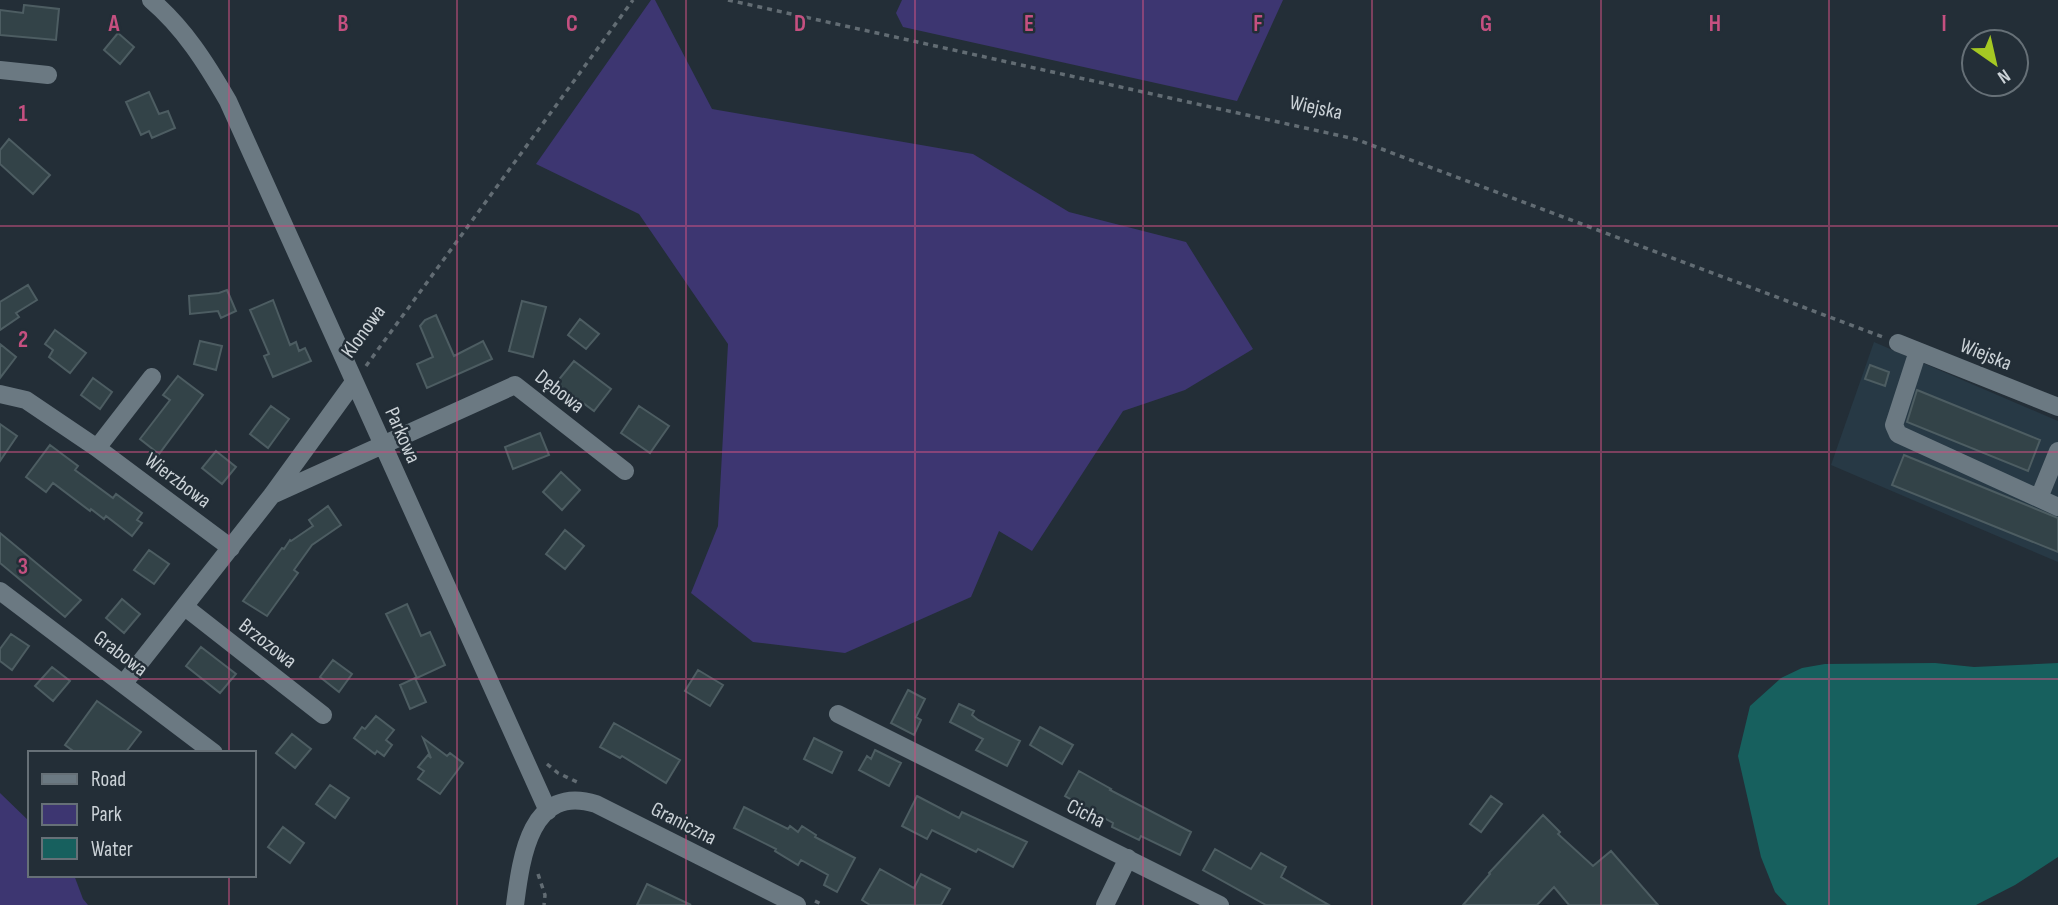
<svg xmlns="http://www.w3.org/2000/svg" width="2058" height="905" font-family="'Sofia Sans Condensed',sans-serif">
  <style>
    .built { fill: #273945 }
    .green { fill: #3d3671 }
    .water { fill: #17605e }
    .building { fill: #334348; stroke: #4d5d62; stroke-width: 2 }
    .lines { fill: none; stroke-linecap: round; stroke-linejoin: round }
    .path { stroke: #626c73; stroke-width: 3.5; stroke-dasharray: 5 5; stroke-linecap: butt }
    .minor { stroke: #6b7982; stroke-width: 18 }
    .grid { fill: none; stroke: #c55080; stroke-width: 2; stroke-opacity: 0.55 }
    .labels { text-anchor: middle; stroke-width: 5; stroke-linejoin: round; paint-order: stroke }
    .street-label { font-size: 21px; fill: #cbd2d7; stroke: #232e37 }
    .grid-label { font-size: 23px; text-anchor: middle; font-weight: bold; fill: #c55080; stroke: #232e37; stroke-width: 5; stroke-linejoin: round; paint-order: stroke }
  </style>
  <rect width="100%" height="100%" fill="#232e37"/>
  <!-- built -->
  <path class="built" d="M1874,342L2058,421V562L1831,465Z"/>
  <!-- green -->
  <path class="green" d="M651,0H655L712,109L973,154L1069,212L1186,242L1253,349L1185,390L1123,411L1032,551L999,531L971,597L845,653L753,642L691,593L718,526L728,344L639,214L536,164Z
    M902,0H1283L1237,101L903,27L896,13Z
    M0,793L30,822V875H74L83,899L88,905H0Z"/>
  <!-- water -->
  <path class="water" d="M1935,663L1974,667L2058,663V857L2015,885L1976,905H1787L1775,892L1761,857L1738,756L1750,706L1781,678L1802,668L1825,664Z"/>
  <!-- building -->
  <path class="building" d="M24,5L59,9L56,40L0,35V10L23,13Z
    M118,33L134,47L120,64L104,50Z
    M149,92L159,114L168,111L175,128L152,138L149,131L141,135L126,102Z
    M9,139L50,175L33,194L0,164V150Z
    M28,285L37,300L16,313L19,317L0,330V302Z
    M227,290L236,311L221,318L218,311L190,314L189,296L219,293Z
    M273,300L290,345L296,342L299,351L305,348L311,361L273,377L264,356L269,354L250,310Z
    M522,301L546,307L533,357L509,351Z
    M436,315L454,356L483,341L492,359L427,388L417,364L433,357L420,326L425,320Z
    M580,319L599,334L586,349L568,335Z
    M55,330L86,353L70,373L49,357L53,350L45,344Z
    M200,341L222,346L216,370L194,364Z
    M0,344L16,357L0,378Z
    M574,361L611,389L594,411L556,383Z
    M1870,365L1889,372L1885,386L1865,379Z
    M178,376L203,395L159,454L140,439L170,400L163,395Z
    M93,378L112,392L100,409L81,395Z
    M1917,390L2040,440L2028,471L1907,422Z
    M271,406L289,419L268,448L250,434Z
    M639,406L669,426L650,453L621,433Z
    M0,424L17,436L0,461Z
    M540,433L549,455L513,469L505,447Z
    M50,445L78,466L75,470L113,498L116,494L142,513L137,520L142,523L132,536L106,516L104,519L91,509L90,511L53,483L46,492L26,477Z
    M216,451L236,467L222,484L202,468Z
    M1904,455L2058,518V552L1892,485Z
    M561,472L580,490L562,510L543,492Z
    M328,506L341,525L312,545L294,570L298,573L267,616L243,601L282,548L284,549L290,540L291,541L313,526L309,520Z
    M565,530L584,546L565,569L546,554Z
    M0,533L81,600L65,617L0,563Z
    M149,550L169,564L154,584L134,570Z
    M122,599L140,614L124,633L106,618Z
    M407,604L421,636L430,632L445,665L417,678L386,614Z
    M11,634L29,646L12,670L0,661V649Z
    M201,647L236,674L220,693L186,666Z
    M333,660L352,674L339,692L320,677Z
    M52,667L70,681L53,701L35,686Z
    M698,670L723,685L710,706L685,691Z
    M415,678L426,702L410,709L400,685Z
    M908,690L925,699L916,717L921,720L914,735L891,723Z
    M97,701L141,732L125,753H76L65,745Z
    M959,704L974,711L972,715L978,720L1020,741L1007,766L976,750L983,739L950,722Z
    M376,716L394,730L386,740L392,745L384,756L377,751L375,754L354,738L362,727L365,729Z
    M614,723L680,760L666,783L622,756L620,758L600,747Z
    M1040,727L1073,745L1062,764L1030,745Z
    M292,734L311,749L295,768L276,753Z
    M423,738L447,756L450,753L463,763L440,794L418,779L424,771L418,767L428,755L431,758Z
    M814,738L842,752L832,773L804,759Z
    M875,750L901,763L889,786L859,770L867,756L871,759Z
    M1079,771L1111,789L1110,790L1191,832L1180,855L1141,836L1139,840L1112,827L1113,823L1065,796Z
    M330,785L349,798L335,818L316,804Z
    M917,796L959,818L962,812L1027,842L1013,867L978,849L976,852L932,830L927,839L902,826Z
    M1491,796L1502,804L1481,832L1470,824Z
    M744,807L788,829L790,826L798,832L802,826L816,835L815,837L855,858L837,892L824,885L828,875L801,860L798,865L775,851L776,849L734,828Z
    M1543,815L1560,832L1558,834L1593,866L1611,851L1658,905H1569L1554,887L1537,905H1463L1490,874L1489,873Z
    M283,827L304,843L290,863L268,847Z
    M1215,849L1251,869L1261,853L1286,867L1281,877L1329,905H1266L1203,870Z
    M880,869L914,888L921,874L950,889L941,905H870L862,900Z
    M647,884L691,905H637Z"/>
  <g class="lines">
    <!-- path -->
    <path class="path" d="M728,0L1355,139L1883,337
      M366,366L633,0
      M547,764L558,773L579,783
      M538,874L545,895L544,905
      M815,901L823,905"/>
    <!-- minor -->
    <path class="minor" d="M151,0C184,28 206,63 228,101L548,811
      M0,70L48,75
      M1898,343L2058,407
      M1918,351L1894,425L1898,434L2058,507
      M0,394L26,400L97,448L231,548
      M97,448L152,377
      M272,495L515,385L625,471
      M2039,498L2058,451
      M0,591L214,753
      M185,607L323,715
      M124,683L272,495L354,382
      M838,714L1220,905
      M515,905C521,859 530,783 596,804L797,905
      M1105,905L1128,858"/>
  </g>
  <!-- grid -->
  <path class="grid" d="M229,0V753M457,0V905M686,0V905M915,0V905M1143,0V905M1372,0V905M1601,0V905M1829,0V905M0,226H2058M0,452H2058M0,679H2058M229,875V905"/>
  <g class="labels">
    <!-- street labels -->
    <g class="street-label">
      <text transform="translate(1316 107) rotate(12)" y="7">Wiejska</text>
      <text transform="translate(363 331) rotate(-54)" y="7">Klonowa</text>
      <text transform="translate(1986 354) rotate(22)" y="7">Wiejska</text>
      <text transform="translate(560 391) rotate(38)" y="7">Dębowa</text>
      <text transform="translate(403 435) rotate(66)" y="7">Parkowa</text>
      <text transform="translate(178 480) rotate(37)" y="7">Wierzbowa</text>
      <text transform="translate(268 643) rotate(38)" y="7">Brzozowa</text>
      <text transform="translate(121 653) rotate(37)" y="7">Grabowa</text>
      <text transform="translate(1086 813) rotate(26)" y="7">Cicha</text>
      <text transform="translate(684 823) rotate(27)" y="7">Graniczna</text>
    </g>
  </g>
  <g class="grid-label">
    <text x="114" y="31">A</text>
    <text x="343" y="31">B</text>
    <text x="572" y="31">C</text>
    <text x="800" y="31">D</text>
    <text x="1029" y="31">E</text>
    <text x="1258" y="31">F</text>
    <text x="1486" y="31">G</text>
    <text x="1715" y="31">H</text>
    <text x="1944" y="31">I</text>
    <text x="23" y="121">1</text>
    <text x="23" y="347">2</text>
    <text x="23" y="574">3</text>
  </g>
  <!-- legend -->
  <rect x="28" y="751" width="228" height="126" fill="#232e37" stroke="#667077" stroke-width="2"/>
  <rect x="42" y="774" width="35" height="10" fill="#6b7982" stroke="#667077" stroke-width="2"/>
  <text x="91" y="786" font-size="21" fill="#cbd2d7">Road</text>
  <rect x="42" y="804" width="35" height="21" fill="#3d3671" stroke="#667077" stroke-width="2"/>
  <text x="91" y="821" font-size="21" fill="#cbd2d7">Park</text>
  <rect x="42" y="838" width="35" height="21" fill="#17605e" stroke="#667077" stroke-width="2"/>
  <text x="91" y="856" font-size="21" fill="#cbd2d7">Water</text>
  <!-- north arrow -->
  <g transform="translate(1995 63) rotate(146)"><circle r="33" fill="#232e37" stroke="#667077" stroke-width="2"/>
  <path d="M0-5L12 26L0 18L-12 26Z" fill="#a5c823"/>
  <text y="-10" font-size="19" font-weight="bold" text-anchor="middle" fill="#cbd2d7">N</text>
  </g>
</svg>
